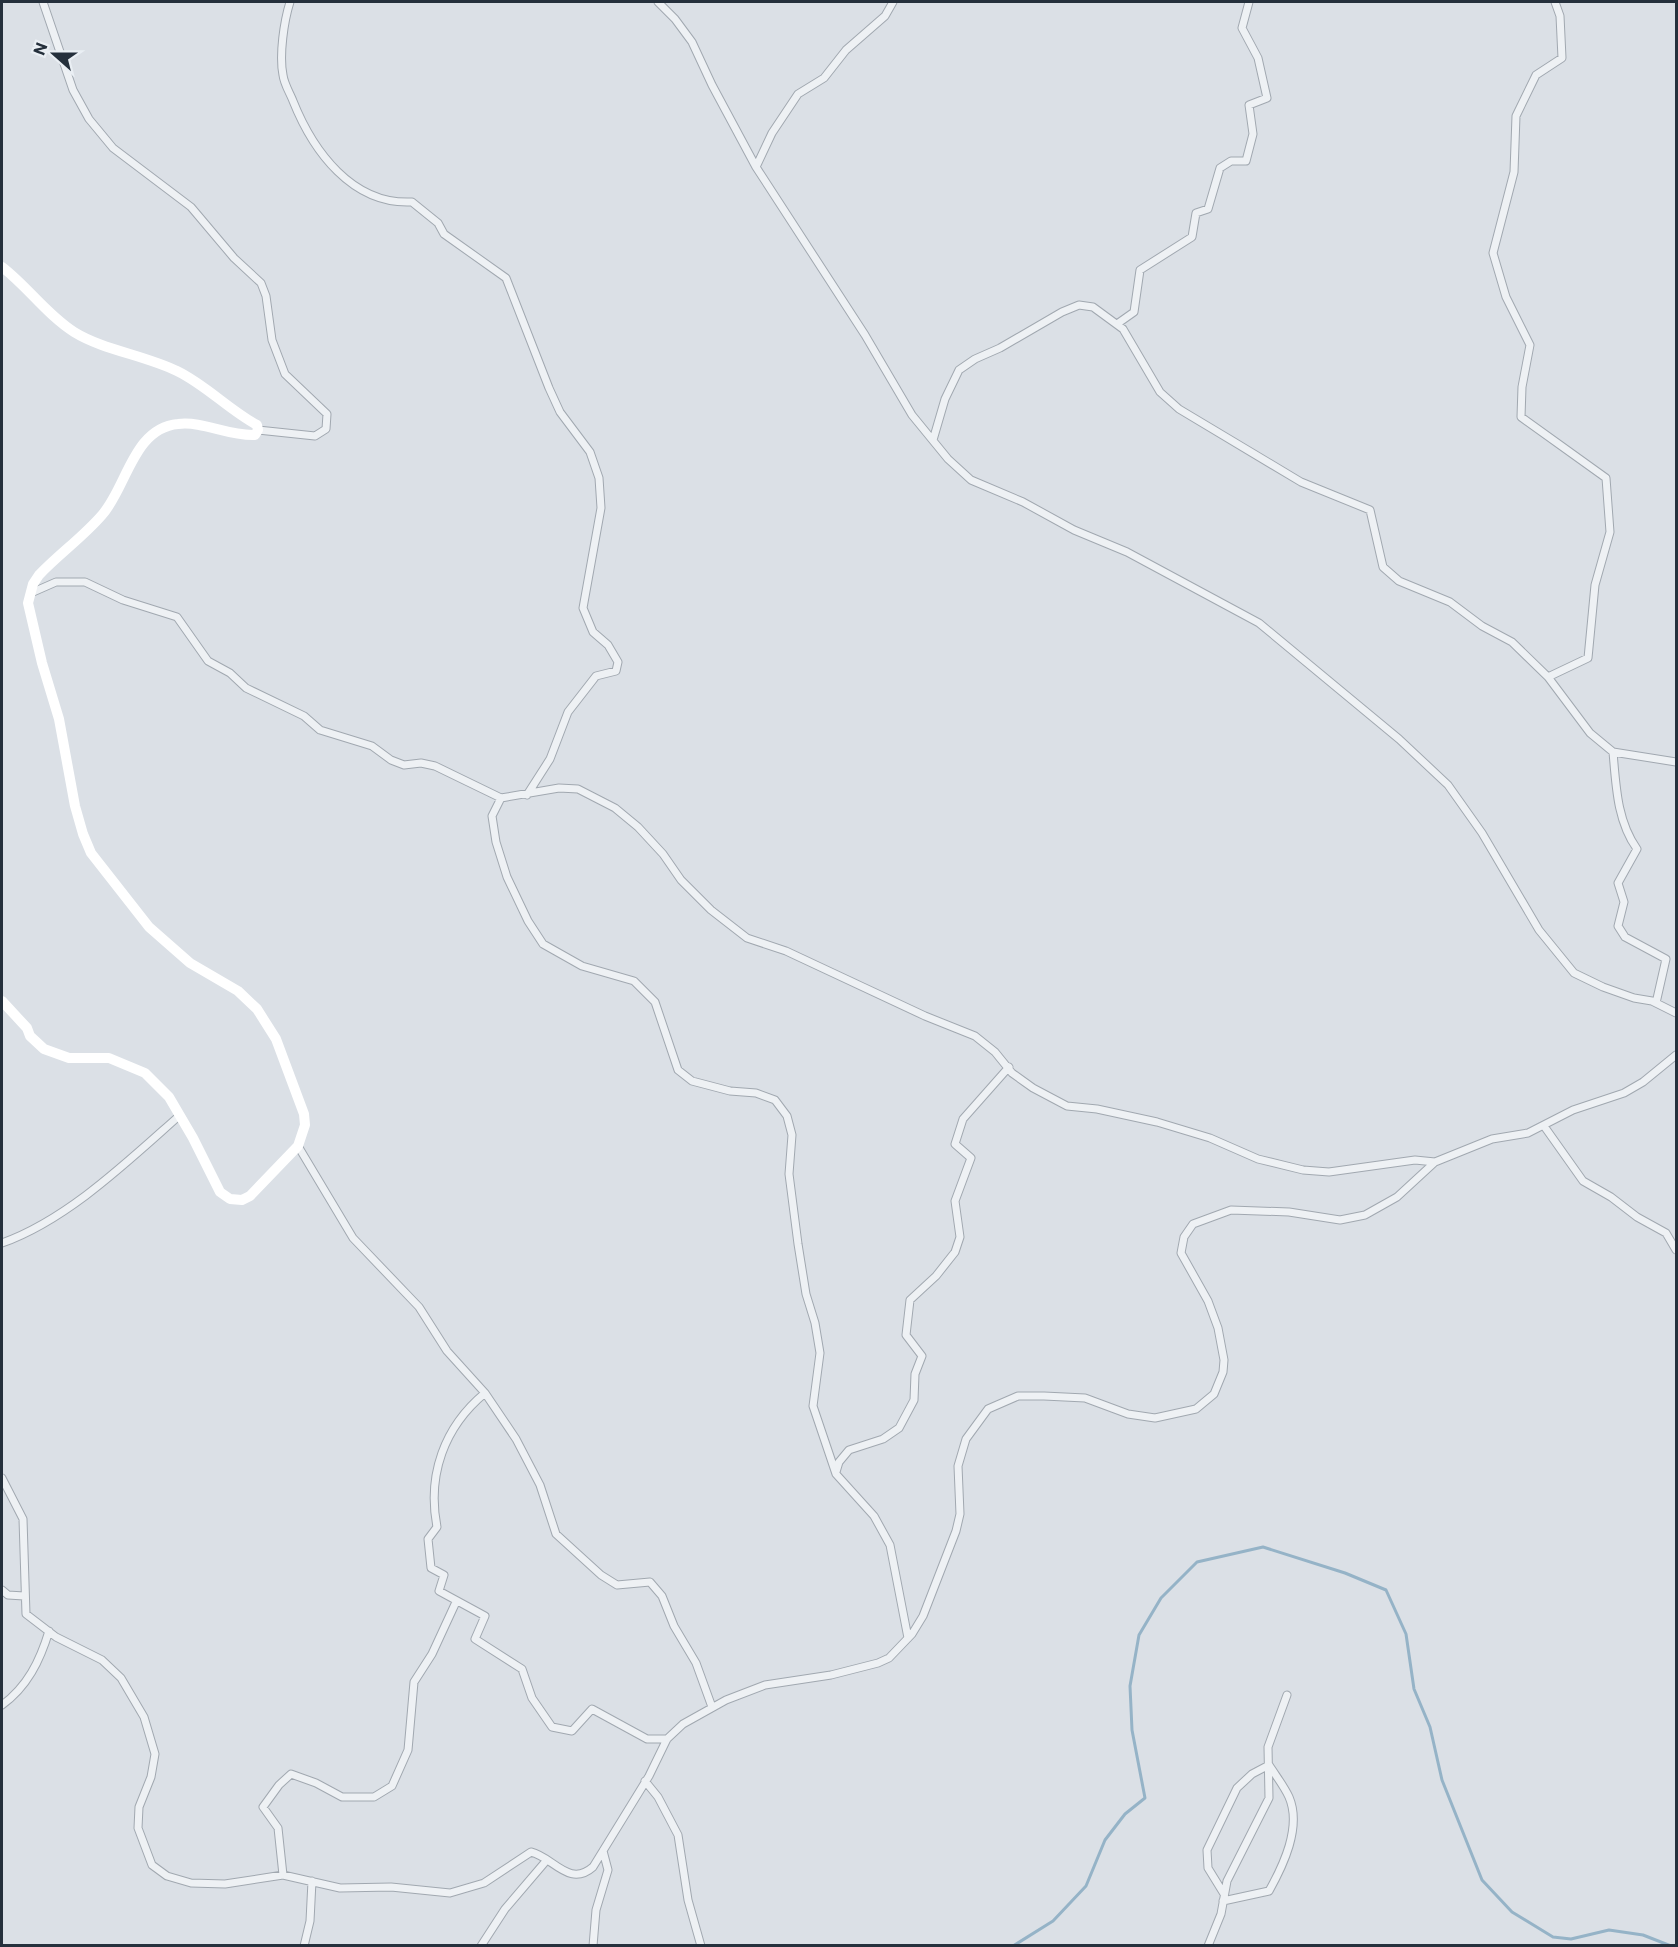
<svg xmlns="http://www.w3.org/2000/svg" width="1678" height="1947" font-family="Commissioner,sans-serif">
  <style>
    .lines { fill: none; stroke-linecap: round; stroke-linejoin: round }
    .stream { stroke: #95b3c7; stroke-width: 3 }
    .street-casing { stroke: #a1a8b0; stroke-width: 9 }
    .street { stroke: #eef1f4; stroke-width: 7 }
    .secondary { stroke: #fff; stroke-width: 10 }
  </style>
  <rect width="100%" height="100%" fill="#dbe0e6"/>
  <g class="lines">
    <!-- stream -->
    <path class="stream" d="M1013,1946L1053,1921L1086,1886L1105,1840L1125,1814L1145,1798L1132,1730L1130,1686L1139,1635L1161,1598L1197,1562L1263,1547L1345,1573L1386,1590L1406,1634L1414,1689L1430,1727L1442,1780L1482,1880L1512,1912L1553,1937L1571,1939L1609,1930L1643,1935L1671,1946"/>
    <defs>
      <path id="street" d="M43,2L73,90L89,119L113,148L191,207L234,258L261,283L266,296L272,340L285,374L327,414L326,429L315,436L258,430
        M290,2C284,21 279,55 283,75C284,84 290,93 293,101C313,151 352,205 412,202L438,223L444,234L506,278L549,388L560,412L590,452L599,478L601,508L583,608L593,632L608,645L618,662L616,671L596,676L568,712L550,759L527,795
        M658,2L675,19L692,42L712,85L756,167L865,335L912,415L948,459L971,480L1023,502L1074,530L1127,552L1259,623L1399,739L1448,785L1482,833L1539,930L1574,973L1603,987L1634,998L1652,1001L1676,1013
        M756,167L772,133L798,94L824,78L846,50L885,16L893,2
        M1117,324L1134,312L1140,270L1192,237L1196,213L1208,209L1220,168L1231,161H1246L1253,134L1249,105L1267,98L1258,58L1242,28L1249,2
        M933,440L945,399L959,370L975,359L1000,348L1062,312L1079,305L1093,307L1123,329L1160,392L1179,409L1301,482L1370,510L1383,567L1399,581L1450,602L1482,626L1512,642L1548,677L1590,733L1613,752L1676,762
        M31,593L56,582H85L123,600L177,617L208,661L230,673L246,688L304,716L320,730L372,746L391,760L404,765L421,763L435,766L501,798L559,788L578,789L615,808L638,827L663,854L681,880L711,910L747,938L786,951L925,1016L975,1036L995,1052L1012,1073L1033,1088L1067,1106L1097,1109L1157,1122L1210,1138L1258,1159L1303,1170L1329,1172L1415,1160L1435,1162
        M1548,677L1588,658L1595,585L1610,532L1606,478L1521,417L1522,387L1530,345L1506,297L1493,253L1514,172L1516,116L1536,75L1562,58L1560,16L1555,2
        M1613,752C1616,786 1617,821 1637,849L1618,883L1624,902L1618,926L1625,937L1666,959L1656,1003
        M501,798L492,816L496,842L507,877L528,921L543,944L582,966L634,981L655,1002L678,1070L692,1081L730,1091L756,1093L775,1100L787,1116L792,1135L789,1174L798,1244L806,1294L815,1323L820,1353L813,1406L836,1474L874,1516L890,1545L908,1638
        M1544,1126L1583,1181L1611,1197L1637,1217L1666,1233L1676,1250
        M298,1146L353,1238L419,1307L447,1351L485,1393L516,1439L540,1485L556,1534L601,1575L617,1585L650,1582L662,1596L674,1626L696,1663L712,1707
        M2,1243C67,1220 127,1162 179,1116
        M485,1393C444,1427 427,1475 437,1527L428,1539L431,1568L444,1575L439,1591L485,1616L475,1639L522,1669L532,1698L552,1727L572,1731L592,1709L647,1739H667
        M836,1472L839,1462L849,1450L883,1439L899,1428L914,1400L915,1374L922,1356L906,1335L910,1300L936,1276L955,1252L960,1237L955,1201L971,1158L955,1144L963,1119L1009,1067
        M2,1478L23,1519L26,1614L56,1637L102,1660L121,1678L144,1717L155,1754L151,1777L139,1807L138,1828L152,1865L167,1876L191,1883L225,1884L283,1875L340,1888L391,1887L450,1893L484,1883L531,1852C553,1857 569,1888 593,1867L649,1776L667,1739L683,1724L726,1700L765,1685L831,1675L878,1663L889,1658L912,1634L923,1616L956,1531L960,1514L958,1466L966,1439L988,1409L1018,1396H1044L1085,1398L1128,1414L1155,1418L1196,1409L1214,1394L1223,1372L1224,1360L1218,1328L1208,1301L1181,1253L1184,1237L1193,1224L1231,1210L1289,1212L1340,1220L1365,1215L1397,1197L1435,1162L1492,1139L1528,1133L1573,1110L1624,1093L1643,1082L1676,1055
        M2,1590L8,1595L24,1596
        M2,1705C27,1687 40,1661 49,1631
        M645,1781L658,1797L678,1835L688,1900L701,1946
        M283,1875L278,1828L263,1807L279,1785L291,1774L316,1783L342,1797H374L392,1786L408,1750L414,1682L432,1654L456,1602
        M1223,1901L1269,1891C1283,1866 1302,1827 1289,1797C1284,1786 1276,1776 1269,1765L1252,1774L1237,1788L1207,1850L1208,1868L1224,1894
        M304,1946L310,1921L312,1881
        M481,1946L505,1909L546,1861
        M593,1946L596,1910L608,1870L603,1851
        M1208,1946L1221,1914L1227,1881L1269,1798L1268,1747L1287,1695"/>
    </defs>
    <!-- street casing -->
    <use href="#street" class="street-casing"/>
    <!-- street -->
    <use href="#street" class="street"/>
    <!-- secondary -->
    <path class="secondary" d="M2,267C27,286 47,315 74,332C103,350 144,355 177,371C206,385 229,410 257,425L258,430L255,435C227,436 204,421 178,424C133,428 127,487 102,515C83,537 59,554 39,575L33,584L28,603L42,663L59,719L75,806L83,834L91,853L149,927L190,963L238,991L257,1009L276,1039L304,1114L305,1125L298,1146L250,1196L242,1200L230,1199L220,1192L193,1138L169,1097L145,1073L109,1058H69L44,1049L30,1036L27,1028L2,1001"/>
  </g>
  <!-- border -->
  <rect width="1678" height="1947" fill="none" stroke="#25303c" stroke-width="6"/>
  <!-- north arrow -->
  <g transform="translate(54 54) rotate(291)" stroke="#eaeff4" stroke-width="4.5" paint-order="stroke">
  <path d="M0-4.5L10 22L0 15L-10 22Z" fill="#25303c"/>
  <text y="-9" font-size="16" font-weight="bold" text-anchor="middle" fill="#25303c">N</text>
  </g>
</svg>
